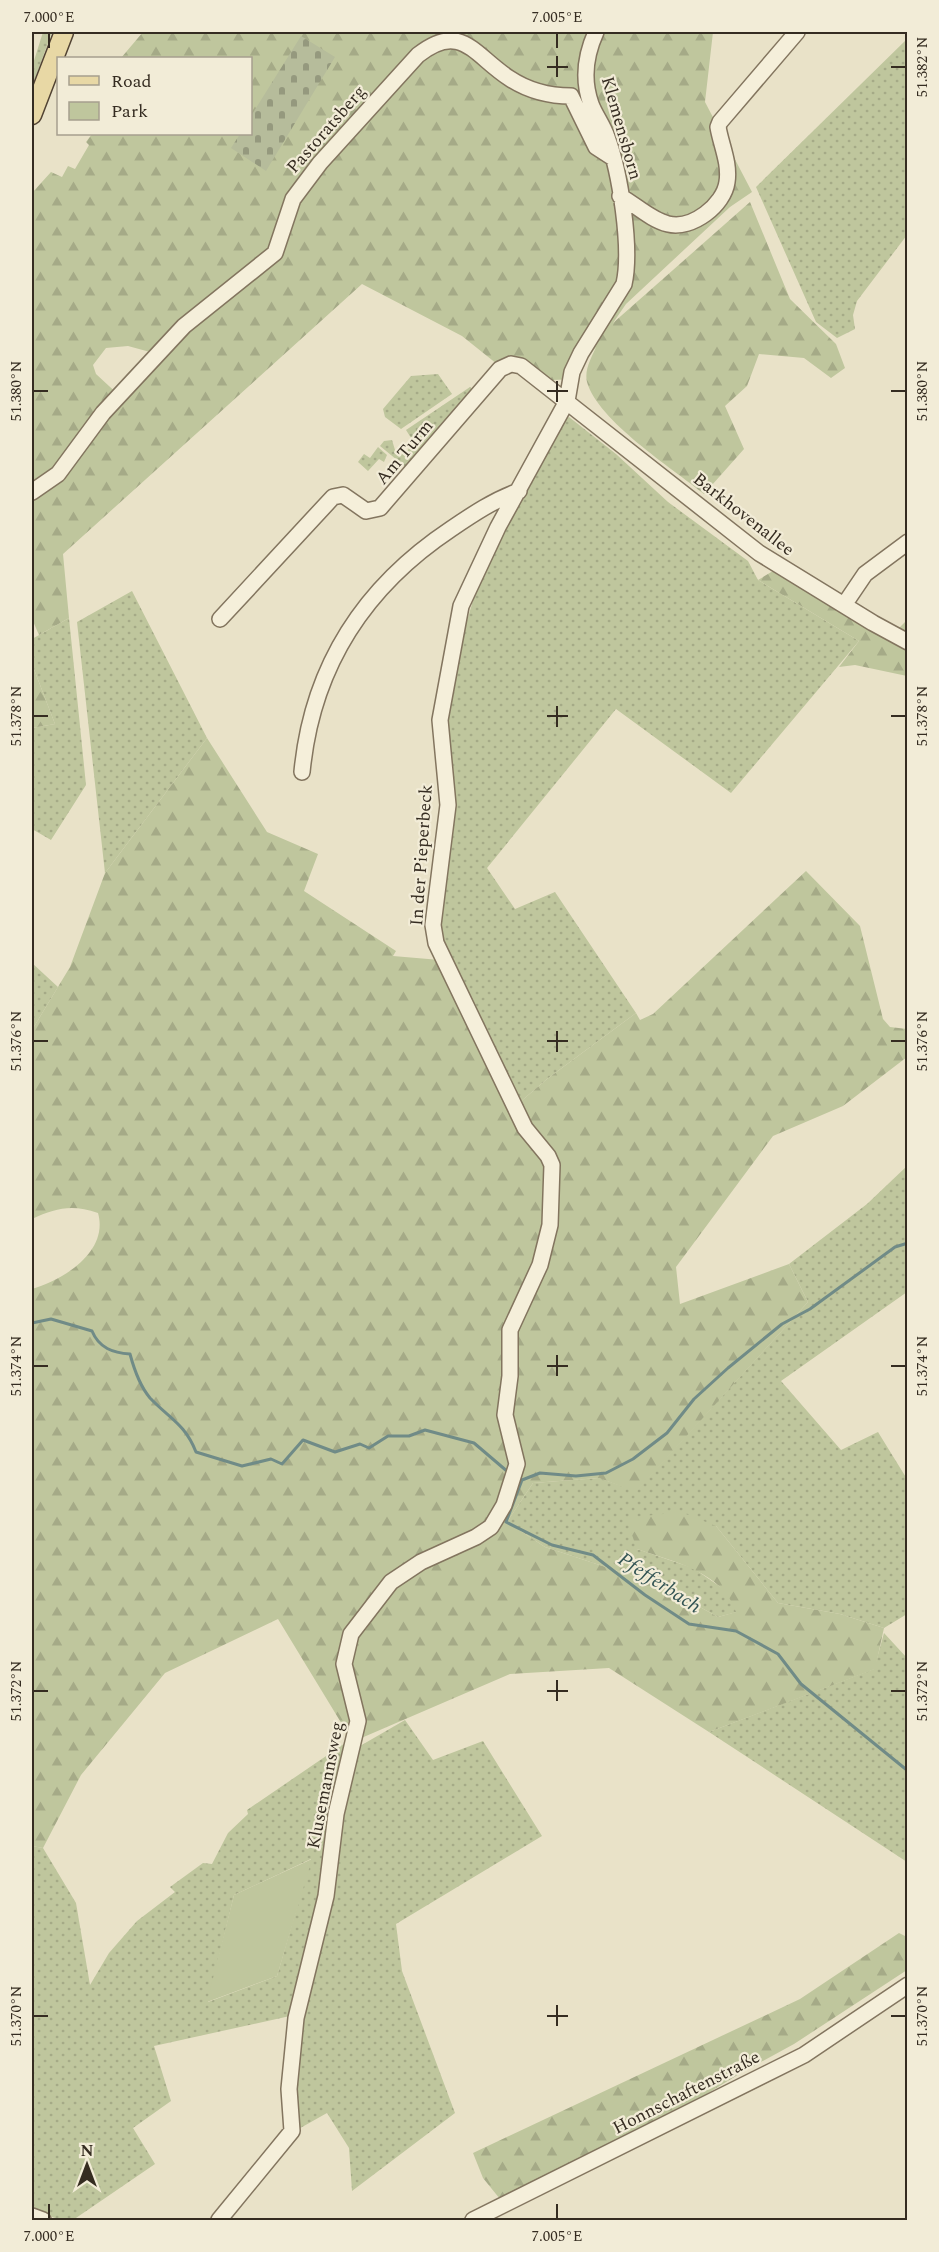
<svg xmlns="http://www.w3.org/2000/svg" width="939" height="2252" font-family="Spectral,serif">
  <style>
    .grass { fill: url(#grass-dots); fill-rule: evenodd }
    .forest { fill: url(#forest-firs); fill-rule: evenodd }
    .cemetery { fill: url(#cemetery-stones) }
    .park { fill: #bfc69d }
    .lines { fill: none; stroke-linecap: round; stroke-linejoin: round }
    .stream { stroke: #708b87; stroke-width: 3 }
    .minor-casing { stroke: #83755f; stroke-width: 18 }
    .major-casing { stroke: #524333; stroke-width: 21 }
    .minor { stroke: #f5efda; stroke-width: 15 }
    .major { stroke: #e8d8a5; stroke-width: 18 }
    .ticks { fill: none; stroke: #352c21; stroke-width: 2 }
    .labels { text-anchor: middle; stroke-width: 4.5; stroke-linejoin: round; paint-order: stroke }
    .street-label { font-size: 18px; fill: #352c21; stroke: #f2ecd7 }
    .water-label { font-size: 20px; font-style: italic; fill: #325353; stroke: #f2ecd7 }
    .neatline { fill: none; stroke: #352c21; stroke-width: 2 }
    .ticks-label { font-size: 15px; text-anchor: middle; fill: #352c21 }
  </style>
  <defs>
    <pattern id="grass-dots" width="8" height="8" patternUnits="userSpaceOnUse" patternTransform="scale(1.5)"><rect width="8" height="8" fill="#bfc69d"/><path d="M2 2h.1M6 6h.1" fill="none" stroke="#a5aa87" stroke-width="1.8" stroke-linecap="round"/></pattern>
    <pattern id="forest-firs" width="22" height="20" patternUnits="userSpaceOnUse" patternTransform="scale(1.5)"><rect width="22" height="20" fill="#bfc69d"/><path d="M5 1l3.5 6h-7zM16 11l3.5 6h-7z" fill="#a5aa87"/></pattern>
    <pattern id="cemetery-stones" width="16" height="16" patternUnits="userSpaceOnUse" patternTransform="scale(1.5)"><rect width="16" height="16" fill="#b6bc9b"/><path d="M2 7V4a2 2 0 0 1 4 0v3zM10 15v-3a2 2 0 0 1 4 0v3z" fill="#95997e"/></pattern>
  </defs>
  <rect width="100%" height="100%" fill="#e9e2c8"/>
  <!-- grass -->
  <path class="grass" d="M43,32H52L32,87V67Z
    M907,39V235L857,301L853,315L855,329L837,338L816,322L756,187Z
    M438,374L452,394L401,429L385,417L383,409L411,376Z
    M470,387L474,391L408,469L380,446L384,441L392,440L395,450L401,454L408,450L413,441L406,430Z
    M569,417L616,454L668,502L748,561L758,580L859,641L731,793L616,709L487,868L515,909L555,892L636,1013L547,1079L519,1103L440,943L444,878L456,801L443,733L459,647L482,571L560,419Z
    M378,447L387,455L384,462L379,459L368,471L358,462L364,454L370,458Z
    M132,591L207,738L105,873L77,622Z
    M69,618L86,785L51,840L32,829V728L55,724L32,664V639Z
    M32,963L58,987L32,1030Z
    M907,1166V1292L781,1381L841,1450L878,1432L907,1479V1614L884,1628L840,1614L778,1603L716,1526L637,1549L693,1568L728,1592L737,1612L718,1617L660,1585L545,1547L507,1522L533,1483L599,1478L636,1491L808,1302L789,1264L867,1204Z
    M884,1633L907,1658V1862L709,1732L874,1669Z
    M405,1720L433,1760L483,1741L542,1836L396,1924L402,1971L455,2113L352,2191L349,2148L327,2113L295,2131L299,2014L154,2046L171,2101L133,2128L155,2164L73,2220H61L32,2210V1846L43,1848L76,1903L90,1985L109,1953L137,1921L175,1892L170,1887L203,1863L212,1864L228,1833L248,1814L247,1810L351,1739L360,1746ZM311,1859L277,1976L208,2002L234,1895Z"/>
  <!-- forest -->
  <path class="forest" d="M143,32H713L705,102L752,192L730,207L626,304L613,323L750,202L790,299L836,344L845,368L831,378L804,358L759,354L747,386L725,406L744,449L704,494C672,468 598,421 587,382C584,369 592,357 596,347L580,369L578,379L552,380L518,357L504,358L497,364L462,336L362,284L63,554L69,618L39,635L32,619V193L51,172L62,177L68,166L75,169L89,145L86,142L92,134H250V58H121ZM128,346L161,355L122,398L96,374L93,365L106,348Z
    M778,568L893,634L907,620V676L855,665L839,667L859,641L758,580Z
    M32,664L55,724L32,728Z
    M207,738L267,832L318,854L304,891L396,951L393,956L440,960L519,1103L547,1079L636,1013L640,1020L653,1014L806,871L860,926L883,1019L890,1027L907,1029V1057L843,1106L773,1136L676,1267L680,1304L789,1264L808,1302L636,1492L599,1478L533,1483L507,1522L545,1547L660,1585L718,1617L736,1612C723,1572 674,1562 637,1549L626,1518L681,1512L716,1526L778,1603L840,1614L884,1628L875,1669L709,1732L609,1668L510,1674L359,1739H351L278,1619L165,1673L81,1775L43,1848L32,1846V1289C63,1280 109,1252 98,1213C72,1204 56,1208 32,1219V1030L70,967L105,873Z
    M899,1933L907,1937V1970L794,2044L739,2074L684,2108L500,2199L483,2178L473,2153L800,1999Z"/>
  <!-- cemetery -->
  <path class="cemetery" d="M301,36L335,57L266,171L231,148L240,134H250L251,116Z"/>
  <!-- park -->
  <path class="park" d="M312,1859L277,1976L207,2002L234,1895Z"/>
  <g class="lines">
    <!-- stream -->
    <path class="stream" d="M908,1243L895,1247L810,1309L782,1324L728,1368L694,1399L667,1433L633,1459L606,1473L576,1476L540,1473L522,1480L506,1522L552,1545L593,1555L645,1595L689,1624L736,1631L778,1654L801,1684L908,1771
      M32,1323L51,1319L92,1331C99,1348 113,1353 130,1354C134,1369 140,1386 150,1398C170,1419 185,1424 196,1452L242,1466L271,1459L282,1464L303,1440L335,1452L360,1444L369,1448L388,1436H409L425,1430L474,1443L508,1472"/>
    <defs>
      <path id="minor" d="M620,196C636,205 651,220 668,224C692,230 724,205 727,182C730,163 721,145 718,127L720,122L797,32
        M32,492L58,474L103,413L184,326L275,253L293,199L320,163L418,55C461,21 474,55 509,78C527,90 549,96 571,96L596,147L613,158
        M844,605L865,574L908,542
        M220,619L333,497L343,495L366,511L380,508L500,369L511,364L521,366L759,553L873,623L908,642
        M302,772C312,667 364,587 451,529C473,514 494,500 519,491
        M32,2216L43,2220
        M219,2220L292,2131L289,2089L296,2018L326,1896L336,1814L358,1721L344,1664L351,1634L391,1582L421,1562L476,1537L491,1527L504,1505L517,1464L505,1415L510,1376V1330L540,1265L550,1225L552,1165L548,1156L525,1128L436,943L433,925L448,805L440,720L461,606L498,527L567,401L572,372L581,353L624,284C632,248 620,172 607,137C603,125 595,115 591,104C582,79 586,54 596,32
        M473,2220L804,2055L908,1985"/>
      <path id="major" d="M32,115L64,32"/>
    </defs>
    <!-- minor casing -->
    <use href="#minor" class="minor-casing"/>
    <!-- major casing -->
    <use href="#major" class="major-casing"/>
    <!-- minor -->
    <use href="#minor" class="minor"/>
    <!-- major -->
    <use href="#major" class="major"/>
  </g>
  <!-- ticks -->
  <path class="ticks" d="M49,33V48M557,33V48M557,56V77M547,67H568M891,67H906M557,381V402M33,391H48M547,391H568M891,391H906M557,706V727M33,716H48M547,716H568M891,716H906M557,1031V1052M33,1041H48M547,1041H568M891,1041H906M557,1355V1376M33,1366H48M547,1366H568M891,1366H906M557,1680V1701M33,1691H48M547,1691H568M891,1691H906M557,2005V2026M33,2016H48M547,2016H568M891,2016H906M49,2204V2219M557,2204V2219"/>
  <g class="labels">
    <!-- street labels -->
    <g class="street-label">
      <text transform="translate(622 128) rotate(74)" y="6">Klemensborn</text>
      <text transform="translate(326 129) rotate(-49)" y="6">Pastoratsberg</text>
      <text transform="translate(404 452) rotate(-50)" y="6">Am Turm</text>
      <text transform="translate(744 514) rotate(38)" y="6">Barkhovenallee</text>
      <text transform="translate(421 855) rotate(-86)" y="6">In der Pieperbeck</text>
      <text transform="translate(325 1785) rotate(-79)" y="6">Klusemannsweg</text>
      <text transform="translate(686 2092) rotate(-27)" y="6">Honnschaftenstraße</text>
    </g>
    <!-- water labels -->
    <g class="water-label">
      <text transform="translate(660 1582) rotate(33)" y="7">Pfefferbach</text>
    </g>
  </g>
  <!-- border -->
  <rect width="939" height="2252" fill="none" stroke="#f2ecd7" stroke-width="66"/>
  <!-- legend -->
  <rect x="57" y="57" width="195" height="78" fill="#f2ecd7" stroke="#a69f8e" stroke-width="1.5"/>
  <rect x="69" y="76" width="30" height="9" fill="#e8d8a5" stroke="#a69f8e" stroke-width="1.5"/>
  <text x="111" y="87" font-size="18" fill="#352c21">Road</text>
  <rect x="69" y="102" width="30" height="18" fill="#bfc69d" stroke="#a69f8e" stroke-width="1.5"/>
  <text x="111" y="117" font-size="18" fill="#352c21">Park</text>
  <!-- north arrow -->
  <g transform="translate(87 2165)" stroke="#f2ecd7" stroke-width="4.5" paint-order="stroke">
  <path d="M0-4.5L10 22L0 15L-10 22Z" fill="#352c21"/>
  <text y="-9" font-size="16" font-weight="bold" text-anchor="middle" fill="#352c21">N</text>
  </g>
  <rect x="33" y="33" width="873" height="2186" class="neatline"/>
  <g class="ticks-label">
    <text x="49" y="22">7.000°E</text>
    <text x="557" y="22">7.005°E</text>
    <text transform="translate(922 67) rotate(-90)" y="5">51.382°N</text>
    <text transform="translate(16 391) rotate(-90)" y="5">51.380°N</text>
    <text transform="translate(922 391) rotate(-90)" y="5">51.380°N</text>
    <text transform="translate(16 716) rotate(-90)" y="5">51.378°N</text>
    <text transform="translate(922 716) rotate(-90)" y="5">51.378°N</text>
    <text transform="translate(16 1041) rotate(-90)" y="5">51.376°N</text>
    <text transform="translate(922 1041) rotate(-90)" y="5">51.376°N</text>
    <text transform="translate(16 1366) rotate(-90)" y="5">51.374°N</text>
    <text transform="translate(922 1366) rotate(-90)" y="5">51.374°N</text>
    <text transform="translate(16 1691) rotate(-90)" y="5">51.372°N</text>
    <text transform="translate(922 1691) rotate(-90)" y="5">51.372°N</text>
    <text transform="translate(16 2016) rotate(-90)" y="5">51.370°N</text>
    <text transform="translate(922 2016) rotate(-90)" y="5">51.370°N</text>
    <text x="49" y="2241">7.000°E</text>
    <text x="557" y="2241">7.005°E</text>
  </g>
</svg>
